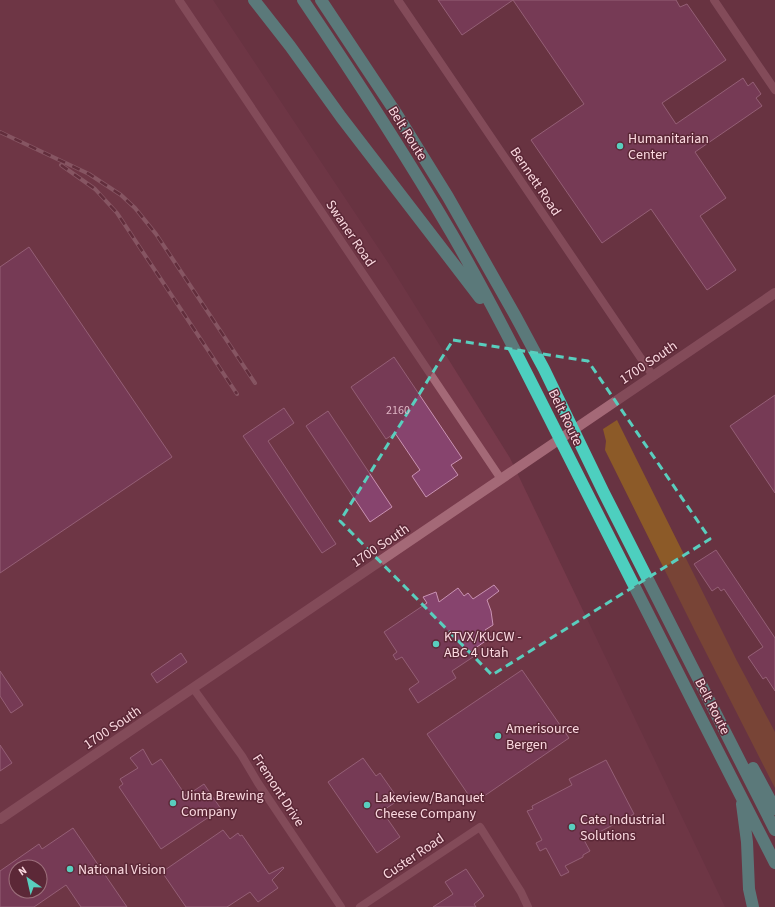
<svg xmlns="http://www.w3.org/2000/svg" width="775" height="907" font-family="'Source Sans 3',sans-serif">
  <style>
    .built { fill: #773a4b; fill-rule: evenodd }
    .green { fill: #8c5a28 }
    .building { fill: #87446e; stroke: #ca93b3; fill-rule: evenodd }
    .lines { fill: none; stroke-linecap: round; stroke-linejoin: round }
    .minor { stroke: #a46977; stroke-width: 8 }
    .tertiary { stroke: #a46977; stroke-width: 10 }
    .motorway { stroke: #4dcfbf; stroke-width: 12 }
    .rail-casing { stroke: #ac7f8b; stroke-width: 4 }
    .rail { stroke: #5c2837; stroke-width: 2.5; stroke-dasharray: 8; stroke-linecap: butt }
    .marked { fill: none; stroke: #59cebe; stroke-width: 3; stroke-dasharray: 8 5; stroke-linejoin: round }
    .poi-dot { fill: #59cebe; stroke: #5c2837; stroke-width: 1.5 }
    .labels { text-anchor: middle; stroke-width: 3; stroke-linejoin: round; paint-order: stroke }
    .number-label { font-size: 12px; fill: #deb4c4 }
    .street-label { font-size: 14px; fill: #fbd9e0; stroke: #5c2837 }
    .poi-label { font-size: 14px; fill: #fbd9e0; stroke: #5c2837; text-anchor: start }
  </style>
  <rect width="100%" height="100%" fill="#683342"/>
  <!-- built -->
  <path class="built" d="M0,0H213L389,264L510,458L725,907H0ZM16,867H40V891H16Z"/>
  <!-- green -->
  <path class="green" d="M617,420L737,661L775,732V788L695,631L605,450L606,441L603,429Z"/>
  <!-- building -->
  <path class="building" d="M438,0H676L680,7L687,4L726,60L662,103L676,124L743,78L748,86L753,82L761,94L756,98L762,106L695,152L726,198L700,216L736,270L707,290L651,209L602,243L531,140L584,104L513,0L462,35Z
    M29,247L172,457L0,573V267Z
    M394,357L462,458L451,465L458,475L426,497L412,476L420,470L395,433L386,439L351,387Z
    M775,395V493L730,426Z
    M284,408L294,423L268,441L336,544L322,553L243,436Z
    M328,411L392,507L370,522L306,426Z
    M716,550L775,638V691L766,677L763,679L748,657L763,647L724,589L721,591L718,587L712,591L694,564Z
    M494,585L499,591L487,600L491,611L493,625L485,630L491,637L470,652L473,657L452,671L456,678L418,703L409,689L419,682L402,657L396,660L393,655L397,652L384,632L427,603L423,597L436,592L439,602L458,588L464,596L468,593L473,599Z
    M181,653L187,662L157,683L151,674Z
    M522,670L569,738L474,803L427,734Z
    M0,671L23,705L11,713L0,696Z
    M0,745L12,763L0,771Z
    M143,749L152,765L161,759L186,796L204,784L221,809L161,849L119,787L123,784L120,779L138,768L130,758Z
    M363,758L376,776L380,773L399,800L382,811L400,837L377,853L328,782Z
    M606,760L634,814L584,840L590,851L583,855V857L565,866L569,872L561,876L546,848L540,851L536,843L542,840L527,811L533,809L532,806L572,785L569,779Z
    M73,828L127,907H81L66,885L34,907H0V871L39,844L42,849ZM16,867H40V891H16Z
    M223,830L230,839L238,833L240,836L242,835L269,874L283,867L284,868L272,880L278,888L258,902L250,892L227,907H186L162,872Z
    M466,869L484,896L474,904L476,907H433L453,894L445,882Z"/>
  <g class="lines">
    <!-- minor -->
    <path class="minor" d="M179,0L501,479
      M398,0L653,376
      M714,0L775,90
      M193,688L242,756L258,783L341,907
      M360,907L480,827L521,892L528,907"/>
    <!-- tertiary -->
    <path class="tertiary" d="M0,819L775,293"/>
    <!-- motorway -->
    <path class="motorway" d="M254,0L290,46L341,117L480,298
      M303,0C355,77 405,154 452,234C497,312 537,394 578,475C643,604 709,734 775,863
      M321,0L396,113L448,197L516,317L544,369L603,491L775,830
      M753,768L775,809
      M742,804L747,842L749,889L753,907"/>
    <defs>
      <path id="rail" d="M0,132L89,174L121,195L135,208L156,234L255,383
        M61,165L95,189L117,213L237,394"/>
    </defs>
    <!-- rail casing -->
    <use href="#rail" class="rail-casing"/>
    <!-- rail -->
    <use href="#rail" class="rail"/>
  </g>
  <!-- marked area -->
  <path d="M0 0H775V907H0ZM453,340L588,361L710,539L492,675L340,521Z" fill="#683342" fill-opacity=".55" fill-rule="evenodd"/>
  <path class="marked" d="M453,340L588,361L710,539L492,675L340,521Z"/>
  <!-- markers -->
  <g class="poi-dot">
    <circle cx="620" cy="146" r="4"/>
    <circle cx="436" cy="644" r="4"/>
    <circle cx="498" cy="736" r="4"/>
    <circle cx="173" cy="803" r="4"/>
    <circle cx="367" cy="805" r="4"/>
    <circle cx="572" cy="827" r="4"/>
    <circle cx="70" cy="869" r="4"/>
  </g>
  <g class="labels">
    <!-- number labels -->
    <g class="number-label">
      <text x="398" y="414">2160</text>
    </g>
    <!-- street labels -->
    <g class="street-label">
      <text transform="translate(408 133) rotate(58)" y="5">Belt Route</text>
      <text transform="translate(536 181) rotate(56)" y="5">Bennett Road</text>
      <text transform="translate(351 233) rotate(56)" y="5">Swaner Road</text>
      <text transform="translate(648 362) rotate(-34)" y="5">1700 South</text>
      <text transform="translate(566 417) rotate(64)" y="5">Belt Route</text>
      <text transform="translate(380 545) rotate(-34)" y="5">1700 South</text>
      <text transform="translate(713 706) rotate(63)" y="5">Belt Route</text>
      <text transform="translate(112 727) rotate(-34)" y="5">1700 South</text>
      <text transform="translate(279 790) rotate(57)" y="5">Fremont Drive</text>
      <text transform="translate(413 856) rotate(-34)" y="5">Custer Road</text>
    </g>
    <!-- poi labels -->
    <g class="poi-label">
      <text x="628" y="143">Humanitarian<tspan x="628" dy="16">Center</tspan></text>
      <text x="444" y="641">KTVX/KUCW -<tspan x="444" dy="16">ABC 4 Utah</tspan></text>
      <text x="506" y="733">Amerisource<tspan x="506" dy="16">Bergen</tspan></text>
      <text x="181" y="800">Uinta Brewing<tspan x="181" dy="16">Company</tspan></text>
      <text x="375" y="802">Lakeview/Banquet<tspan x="375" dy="16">Cheese Company</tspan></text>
      <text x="580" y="824">Cate Industrial<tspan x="580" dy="16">Solutions</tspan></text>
      <text x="78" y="874">National Vision</text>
    </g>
  </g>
  <!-- north arrow -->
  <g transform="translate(28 879) rotate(326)"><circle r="19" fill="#5c2837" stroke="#9c6f7b"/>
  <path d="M0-3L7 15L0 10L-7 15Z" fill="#59cebe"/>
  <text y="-6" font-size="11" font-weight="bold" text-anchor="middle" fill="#fbd9e0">N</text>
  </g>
</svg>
